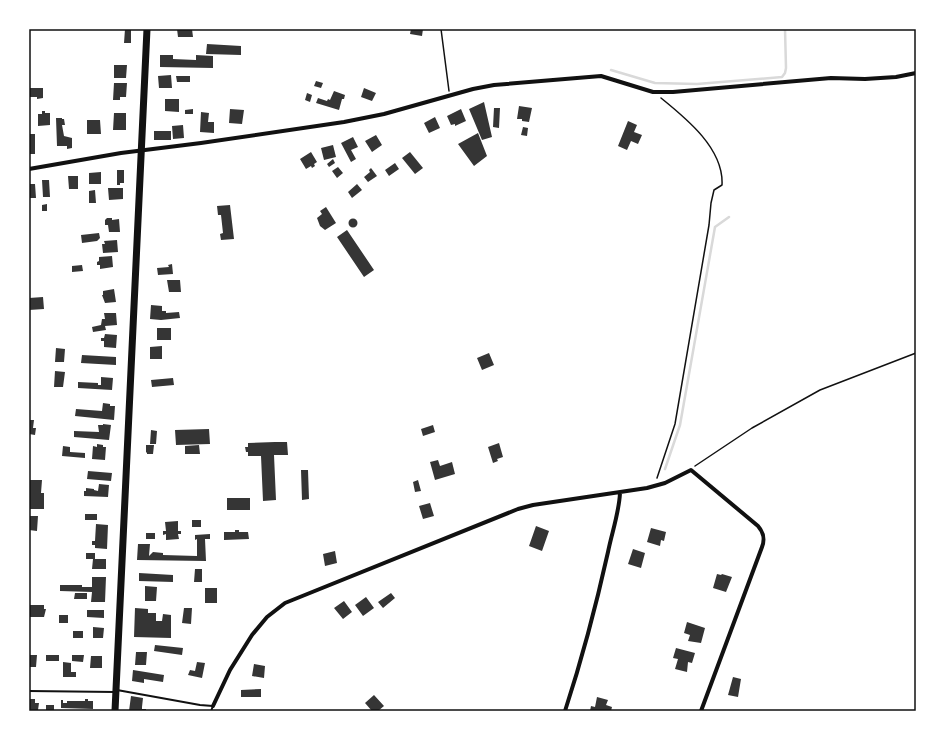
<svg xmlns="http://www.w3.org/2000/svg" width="945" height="740" font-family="Cabin,sans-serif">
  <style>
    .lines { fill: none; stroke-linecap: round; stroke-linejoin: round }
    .stream { stroke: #d9d9d9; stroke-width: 2.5 }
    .building { fill: #353535 }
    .path { stroke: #111; stroke-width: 1.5 }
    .service { stroke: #111; stroke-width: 2 }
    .minor { stroke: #111; stroke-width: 4 }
    .primary { stroke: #111; stroke-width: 7 }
    .neatline { fill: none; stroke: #111; stroke-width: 1.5 }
  </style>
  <rect width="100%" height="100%" fill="#fff"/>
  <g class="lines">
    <!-- stream -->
    <path class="stream" d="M611,70L655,83L697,84L782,77L785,73L786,68L785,29
      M665,469L680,425L715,227L729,217"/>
  </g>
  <!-- building -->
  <path class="building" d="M125,29H131V43H124Z
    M177,29H192L193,37H178Z
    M411,29H423L422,36L410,34Z
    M207,44L241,46V55L206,54Z
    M160,55H173V59L196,60V55L213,56V68L160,67Z
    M114,65H127L126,78H114Z
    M171,75L172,88H159L158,76Z
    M176,76H190V82H177Z
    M316,81L323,83L321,88L314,86Z
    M114,83H127L126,97H120V100H113Z
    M29,88H43V98L37,99V97H29Z
    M364,88L376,93L372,101L361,97Z
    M334,91L345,95L344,99H342L339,110L316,103L318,98L327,101L328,99L330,100Z
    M307,93L312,95L310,102L305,100Z
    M165,99H179V112L165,111Z
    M484,102L492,137L482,140L469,109Z
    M519,106L532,108L529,122L522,121V119H517Z
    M494,108H500L499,128L493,127Z
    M193,109V114H185V110Z
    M230,109L244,110L242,124L229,123Z
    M461,109L466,121L455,126V124L451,125L447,116Z
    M42,111H45V113H50V125L38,126V114H42Z
    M201,112L209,113L208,122H214V133L200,132Z
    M114,113H126V130H113Z
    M435,117L440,128L429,133L424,123Z
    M56,118H62V119H64L65,125H62L64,136L72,138V148L67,149V146H57Z
    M87,120H100L101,134H87Z
    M628,121L637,125L634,132L642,135L638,144L631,141L627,150L618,146Z
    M183,125L184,138L173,139L172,126Z
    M523,127L528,128L527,136L521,135Z
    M154,131H171V140H154Z
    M478,133L487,156L474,166L458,144Z
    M29,134H35V154H29Z
    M376,135L382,145L372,152L365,141Z
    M353,137L358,147L351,150L356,159L351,162L341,143Z
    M333,145L336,157L324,160L321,148Z
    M311,152L317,162L314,164L315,166L312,168L311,166L306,169L300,159Z
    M410,152L423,168L415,174L402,158Z
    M333,159L335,163L329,167L327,164Z
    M395,163L399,169L389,176L385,170Z
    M338,167L343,173L337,178L332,171Z
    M371,168L377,176L368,182L364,177L370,172L369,170Z
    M117,170H124V183H120V185H117Z
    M101,172V184H89V173Z
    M68,176H78V189H69Z
    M42,180H49L50,197H43Z
    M29,184H35L36,198H29Z
    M357,184L362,190L352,198L348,192Z
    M108,188H123V199L109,200Z
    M95,190L96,203H89V191Z
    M47,204V211H42V205Z
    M230,205L234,239L221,240L220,234L223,233L221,215H218L217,206Z
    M326,207L336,223L325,230L320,226L317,218L322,214L320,211Z
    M107,218H112V220L119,219L120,232H109L108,225H105V220Z
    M348.5 223a4.5 4.5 0 1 1 9 0a4.5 4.5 0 1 1-9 0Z
    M347,230L374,270L364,277L337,237Z
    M99,233L100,238L97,241L82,243L81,235Z
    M117,240L118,252L103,253L102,244H105L104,241Z
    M112,256L113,267L100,269V265H97V262L99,261V257Z
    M172,264L173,274L158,275L157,268L169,267L168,265Z
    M82,265L83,271L72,272V266Z
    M167,280H180L181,292H169Z
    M114,289L116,302L105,303L102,295H103V291Z
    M43,297L44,309L29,310V298Z
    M151,305L162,306V311H166V313L179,312L180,318L161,320L150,319Z
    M104,313H116L117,325L105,326L106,330L93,332L92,327L101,325L102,319H105Z
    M157,328H171V340H157Z
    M105,334L117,335L116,348L104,347V341H101V338H104Z
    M162,346V359H150V347Z
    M56,348L65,349L64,362H55Z
    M489,353L494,365L482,370L477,358Z
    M82,355L116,357V365L81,363Z
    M55,371L65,372L63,387H54Z
    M101,377L113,378L112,390L78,388V382L98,383V385H101Z
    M173,378L174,385L152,387L151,380Z
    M103,403L110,404V406H115L114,420L75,416L76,409L102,411Z
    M29,420H34L33,428H36L35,435L29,434Z
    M103,424L111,425L109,440L74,437V431L99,432L98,425H103Z
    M433,425L435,432L423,436L421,429Z
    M209,429L210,444L176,445L175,430Z
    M151,430L157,431L156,444H150Z
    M275,442H287L288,455H274L276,500L263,501L261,456H248V452H246L245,447H248V443Z
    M499,443L503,457L497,459L498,461L493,463L488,447Z
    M97,444L103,445V447H106L105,460L92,459L93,446L97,447Z
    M146,445H154L153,454H147V453L146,452Z
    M199,445L200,454H185V446Z
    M63,446L70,447V452L85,453V458L62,456Z
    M438,460L440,466L452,462L455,474L435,480L430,462Z
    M301,470H308L309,499L302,500Z
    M88,471L112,473L111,481L87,479Z
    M29,480H42L41,493H44V509H29Z
    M418,480L421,491L415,492L413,482Z
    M99,484L109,485L108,497L84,496V491H86V488L94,489V490L98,491Z
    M227,498H250V510H227Z
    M430,503L434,516L423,519L419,506Z
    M85,514H97V520H85Z
    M29,516H38L37,531L29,530Z
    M192,520H201V527H192Z
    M178,521V531H181V534H178L179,539L166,540V534L163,535V531H166L165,522Z
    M96,524L108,525L107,549L95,548V545H92V541H95Z
    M536,526L549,531L542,551L529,546Z
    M651,528L666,532L664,541L661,540L660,546L647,542Z
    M235,530H239V532H248L249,539L224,540V532H235Z
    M146,533H155V539H146Z
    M210,534V539H205L206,561L137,560L138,544H150L149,556L153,552L163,553V555L197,556V539L195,540V535Z
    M633,549L645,553L641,568L628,564Z
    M335,551L337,563L325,566L323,554Z
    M86,553H95V559H106V569H92L93,559H86Z
    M195,569H202V582H194Z
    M139,573L173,575V582L139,581Z
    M717,574L721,575L722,574L732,577L726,592L713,588Z
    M92,577H106L105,602H91L92,592L60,591V585H82V587H92Z
    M145,586L157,587L156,601H145Z
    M205,588H217V603H205Z
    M75,593H87V599H74Z
    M391,593L395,598L383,608L378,602Z
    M366,597L374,608L363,616L355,605Z
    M344,601L352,612L343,619L334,608Z
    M30,605H44V609H46L44,617H30L29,609H30Z
    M135,608L148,609V613H156V621H162L163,614L171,615V638L134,637Z
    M184,608H192L191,624L182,623Z
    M87,610H104V618L87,617Z
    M59,615H68V623H59Z
    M687,622L705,628L701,643L688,641L690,635L684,633Z
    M93,627L104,628L103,638H93Z
    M73,631H83V638H73Z
    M155,645L183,648L182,655L154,651Z
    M676,648L695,653L692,663L688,662L687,672L675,669L678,659L673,658Z
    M136,652H147L146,665H135Z
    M29,655H37L36,667H29Z
    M46,655H59V661H46Z
    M72,655H84L83,662L72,661Z
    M91,656H102V668H90Z
    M63,662L71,663V672H76V677H63Z
    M197,662L205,663L202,678L188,675L190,670L195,671Z
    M254,664L265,666L264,678L252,676Z
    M133,670L164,675L163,682L144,679V683L132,681Z
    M733,677L741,679L738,697L728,695Z
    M261,689V697H241V690Z
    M374,695L384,706L378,711H372L365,703Z
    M131,696L143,698L142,707V709H146V711H129Z
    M597,697L608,700L606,705L612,707L611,711H590L591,706L595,707Z
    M29,699H35V703H39L38,710H29Z
    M85,699H88V701H93V709L61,708V700H63V703H67V701H85Z
    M46,705H54V711H46Z"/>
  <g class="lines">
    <!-- path -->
    <path class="path" d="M441,29L449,91
      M695,466L752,428L820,390L916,353
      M657,478L675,424L709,225L711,203L714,190L722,185C724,149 687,119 661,98"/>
    <!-- service -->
    <path class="service" d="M117,690L200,705L213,706L211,711
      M29,691L115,692"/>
    <!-- minor -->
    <path class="minor" d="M29,169L121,153L201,143L344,122L384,114L473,89L494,85L601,76L653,92H673L831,78L865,79L896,77L916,73
      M213,706L230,670L252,635L267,617L285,603L518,509L533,505L647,488L665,483L691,470L758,526C764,533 765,539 762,547L701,711
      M565,711C582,659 596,606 608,552C612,532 619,513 620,493"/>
    <!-- primary -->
    <path class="primary" d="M115,711L147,29"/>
  </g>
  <!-- border -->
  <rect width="945" height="740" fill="none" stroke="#ffffff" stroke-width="60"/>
  <rect x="30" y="30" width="885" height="680" class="neatline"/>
</svg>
